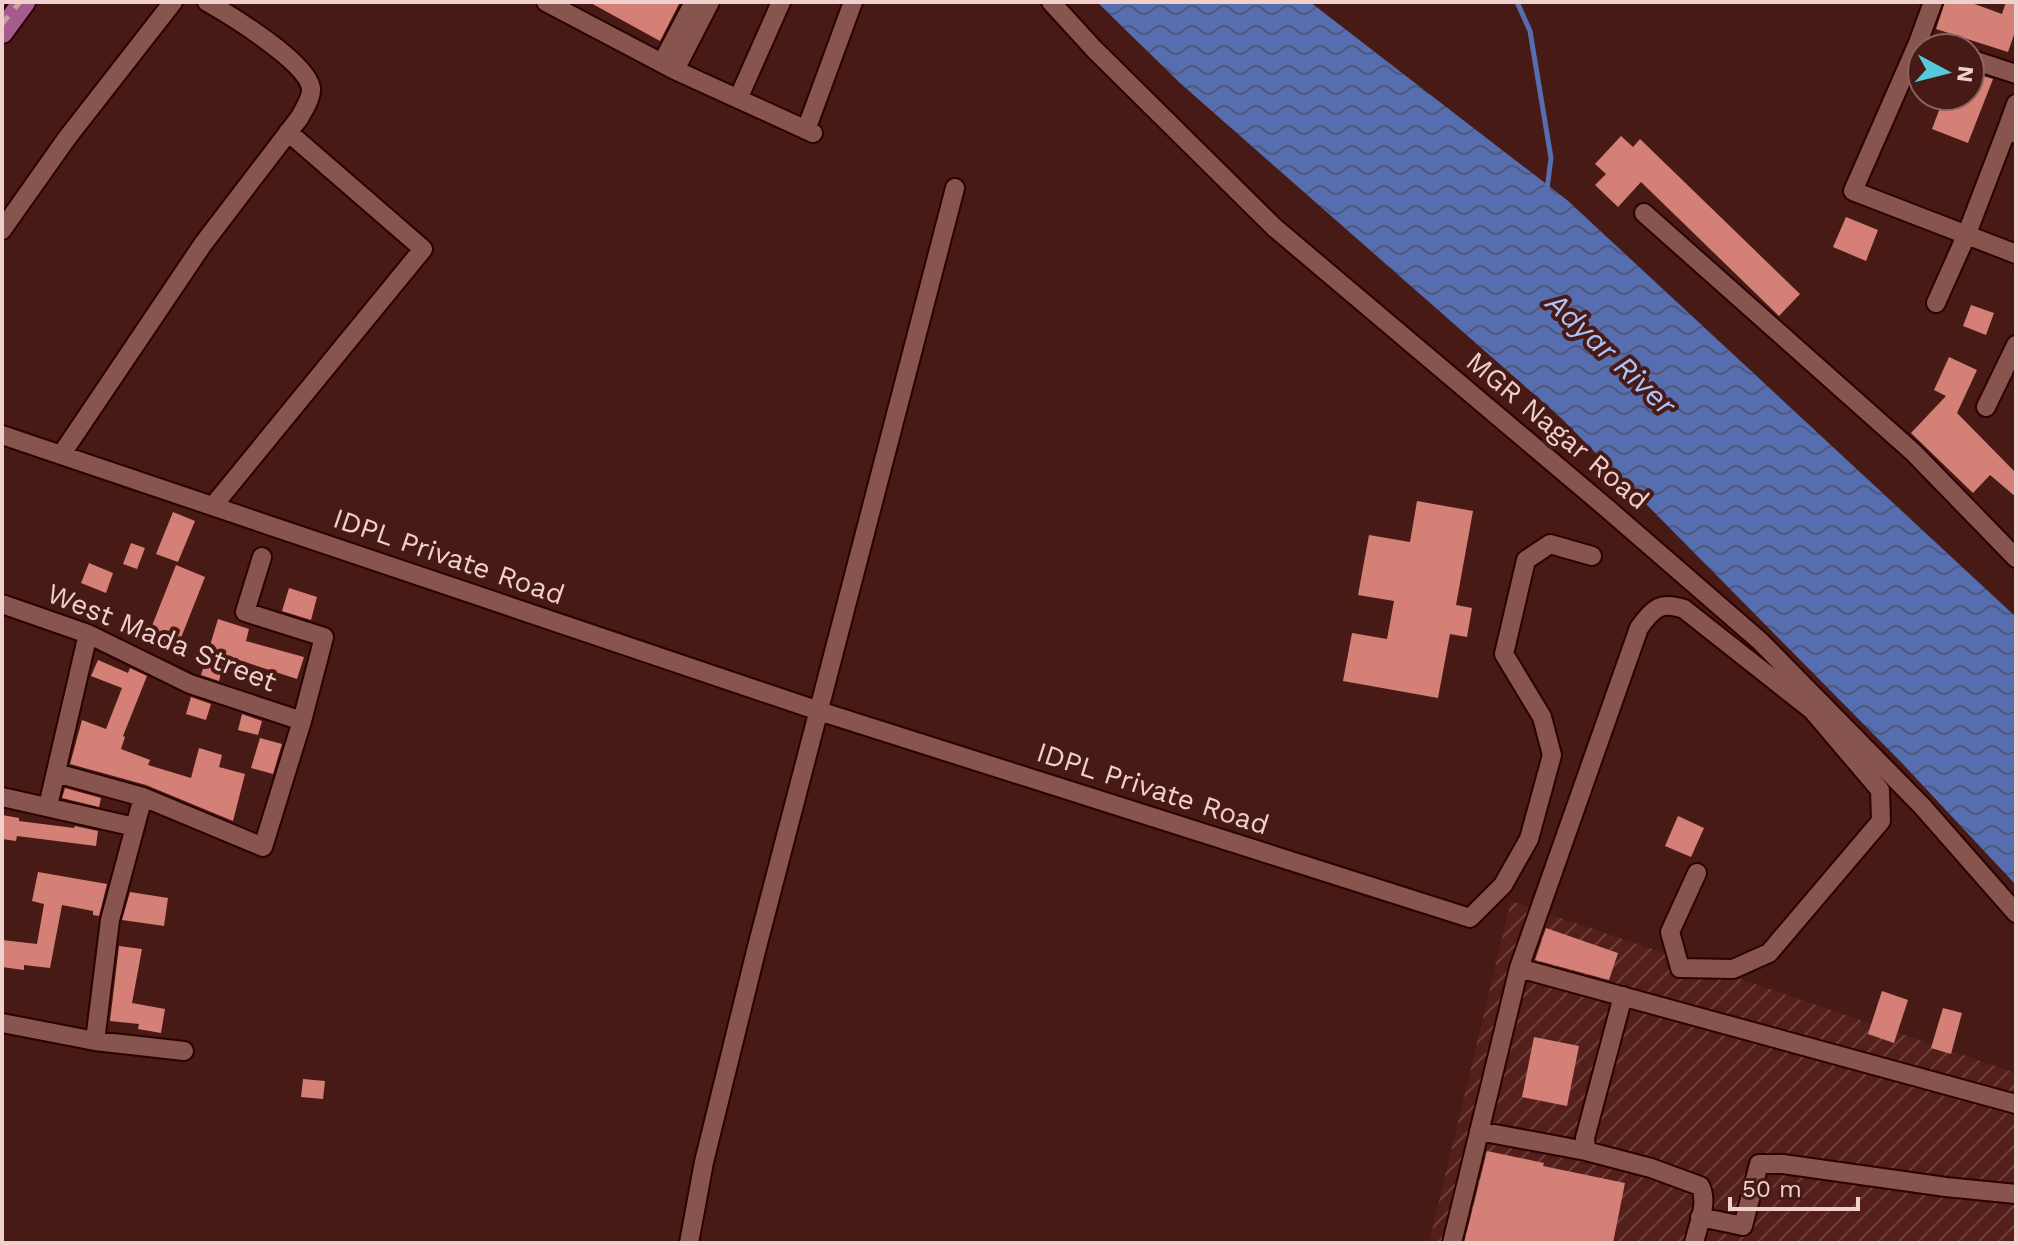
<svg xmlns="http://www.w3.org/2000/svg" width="2018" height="1245" font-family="'Work Sans',sans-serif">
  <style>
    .industrial { fill: url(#industrial-furrows) }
    .water { fill: url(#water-waves) }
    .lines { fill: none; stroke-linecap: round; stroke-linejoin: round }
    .stream { stroke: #566eb0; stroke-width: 5 }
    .building { fill: #d48076 }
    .minor-casing { stroke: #2b0202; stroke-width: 22 }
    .major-casing { stroke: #2b0202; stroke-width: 26 }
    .minor { stroke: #88544e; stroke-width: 18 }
    .major { stroke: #a45c8c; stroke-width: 22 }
    .rail { stroke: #c7a4a0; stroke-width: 5; stroke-dasharray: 10 10; stroke-linecap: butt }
    .labels { text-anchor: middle; stroke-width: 8; stroke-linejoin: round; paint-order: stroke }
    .street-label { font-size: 28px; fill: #efd0cc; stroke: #471a16 }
    .water-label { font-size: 30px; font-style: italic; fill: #adc4fb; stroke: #471a16 }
  </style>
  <defs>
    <pattern id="industrial-furrows" width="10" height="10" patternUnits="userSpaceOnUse" patternTransform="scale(2)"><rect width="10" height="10" fill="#541f1b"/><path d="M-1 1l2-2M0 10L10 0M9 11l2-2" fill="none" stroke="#6d3e3b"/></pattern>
    <pattern id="water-waves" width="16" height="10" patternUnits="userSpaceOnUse" patternTransform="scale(2)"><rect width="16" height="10" fill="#566eb0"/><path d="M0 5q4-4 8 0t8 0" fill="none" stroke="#50587c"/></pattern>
  </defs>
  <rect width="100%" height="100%" fill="#471a16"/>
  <!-- industrial -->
  <path class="industrial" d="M1511,901L2016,1073V1243H1429Z"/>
  <!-- water -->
  <path class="water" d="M1097,2H1310L1567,200L2016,617V885L1900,761L1562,419L1180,83Z"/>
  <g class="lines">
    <!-- stream -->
    <path class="stream" d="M1517,2L1530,31L1551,158L1547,189"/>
  </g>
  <!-- building -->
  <path class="building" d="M589,2H680L660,41Z
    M1945,2H1969L2002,14L2006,2H2016V29L2008,52L1936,29Z
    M1970,72L1993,79L1968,143L1932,129L1941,105L1946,107L1950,96H1970Z
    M1621,136L1633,147L1640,139L1800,294L1779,316L1641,182L1618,207L1595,185L1606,174L1595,164Z
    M1846,217L1878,230L1866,261L1833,247Z
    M1971,305L1994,313L1986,335L1963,326Z
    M1949,357L1977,370L1957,413L2016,473V497L1990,475L1973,493L1911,433L1946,396L1934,390Z
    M1417,501L1473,511L1456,605L1472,608L1467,637L1450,634L1438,698L1343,681L1352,633L1387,639L1394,601L1358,595L1369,535L1410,542Z
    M173,512L195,521L178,562L156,554Z
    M131,543L145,548L137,569L123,564Z
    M89,563L113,573L106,593L81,583Z
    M176,565L205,577L175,653L146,641Z
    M289,588L317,597L311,620L282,611Z
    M218,619L249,629L246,641L304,657L297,679L239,660L236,673L222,669L219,681L201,675Z
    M98,660L128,673L130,668L147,676L123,736L125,737L121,749L150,760L148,765L191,778L199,748L222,755L219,767L245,774L233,821L146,785L70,764L82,720L106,729L122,688L91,676Z
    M191,697L211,704L206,720L186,714Z
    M242,714L262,721L258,735L238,730Z
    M260,738L282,744L273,774L251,768Z
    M65,788L101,798L99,807L62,798Z
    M2,815L19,818V821L74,828L75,826L98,831L96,846L17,836L16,841L2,839Z
    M1678,816L1704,828L1691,857L1665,846Z
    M38,872L107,884L99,916L93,915V911L62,905L50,968L24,965V970L2,967V940L37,944L44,904L32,901Z
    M130,892L168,898L164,926L122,920Z
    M1546,928L1618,953L1609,980L1535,960Z
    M119,946L142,949L132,1003L165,1009L161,1033L138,1029L139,1024L110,1021Z
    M1882,991L1908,1000L1894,1043L1868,1034Z
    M1943,1008L1962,1013L1951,1054L1931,1048Z
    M1534,1037L1579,1046L1567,1106L1522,1097Z
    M303,1079L325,1081L323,1099L301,1097Z
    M1487,1151L1544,1163L1543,1166L1625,1183L1613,1243H1464Z"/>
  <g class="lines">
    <defs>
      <path id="minor" d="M546,2L675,70L813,133
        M1051,2L1094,49L1275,228L1609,510L1760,641L1922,806L2016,913
        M1933,2L1918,43L1853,191L2016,254
        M1970,59L2016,74
        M663,61L694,2
        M675,70L710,2
        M738,99L781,2
        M2007,129L2016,104
        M806,130L853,2
        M1644,213L1913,452L2016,558
        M2,230L67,138L173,2
        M1936,303L1966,236L2007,129L2016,134
        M1986,407L2016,345
        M2,435L819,711L1470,918L1503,885L1529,839L1552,755L1542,717L1504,654L1526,560L1550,544L1592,556
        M61,455L203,244L300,117C304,109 312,98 311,88C307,62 230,15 207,2
        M213,506L423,249L288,132
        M2,604L88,634L190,684L302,721
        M56,773L143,797L263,847L302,721L324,637L245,612L262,557
        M2,797L135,827
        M48,806L88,634
        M1519,968L1639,628C1653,608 1661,601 1684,609L1812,710L1880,790L1881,821L1769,953L1733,969L1680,968L1670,932L1697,873
        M1623,996L1585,1138L1586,1151L1651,1168L1700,1186C1709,1202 1698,1225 1694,1243
        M2,1023L95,1041L184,1051
        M95,1041L110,920L143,797
        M1479,1131L1586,1151
        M1700,1217L1743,1226L1759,1164H1783L1946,1187L2016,1194
        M689,1243L704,1162L757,947L955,188
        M1452,1243L1519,968L2016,1104"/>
      <path id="major" d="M2,32L24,2"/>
    </defs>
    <!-- minor casing -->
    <use href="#minor" class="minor-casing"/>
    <!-- major casing -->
    <use href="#major" class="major-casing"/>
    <!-- minor -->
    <use href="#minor" class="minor"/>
    <!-- major -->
    <use href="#major" class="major"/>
    <!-- rail -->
    <path class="rail" d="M2,24L20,2"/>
  </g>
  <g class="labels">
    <!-- street labels -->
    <g class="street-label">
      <text transform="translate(1558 430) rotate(40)" y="10">MGR Nagar Road</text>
      <text transform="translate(449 556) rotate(19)" y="10">IDPL Private Road</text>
      <text transform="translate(162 637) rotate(22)" y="10">West Mada Street</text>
      <text transform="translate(1153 788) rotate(18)" y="10">IDPL Private Road</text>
    </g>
    <!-- water labels -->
    <g class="water-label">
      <text transform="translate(1611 354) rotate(43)" y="10">Adyar River</text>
    </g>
  </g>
  <!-- border -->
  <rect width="2018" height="1245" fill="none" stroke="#efd0cc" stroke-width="8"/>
  <!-- north arrow -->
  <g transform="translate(1946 72) rotate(97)"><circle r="38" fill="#471a16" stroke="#8a635f" stroke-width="2"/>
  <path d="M0-6L14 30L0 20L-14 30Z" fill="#53cbdb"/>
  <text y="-12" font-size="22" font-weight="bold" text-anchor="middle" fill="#efd0cc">N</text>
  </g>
  <!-- scale -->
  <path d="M1730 1197v12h128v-12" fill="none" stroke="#efd0cc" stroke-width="4"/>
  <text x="1742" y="1197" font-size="24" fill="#efd0cc" stroke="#471a16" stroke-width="6" paint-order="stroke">50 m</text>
</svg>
